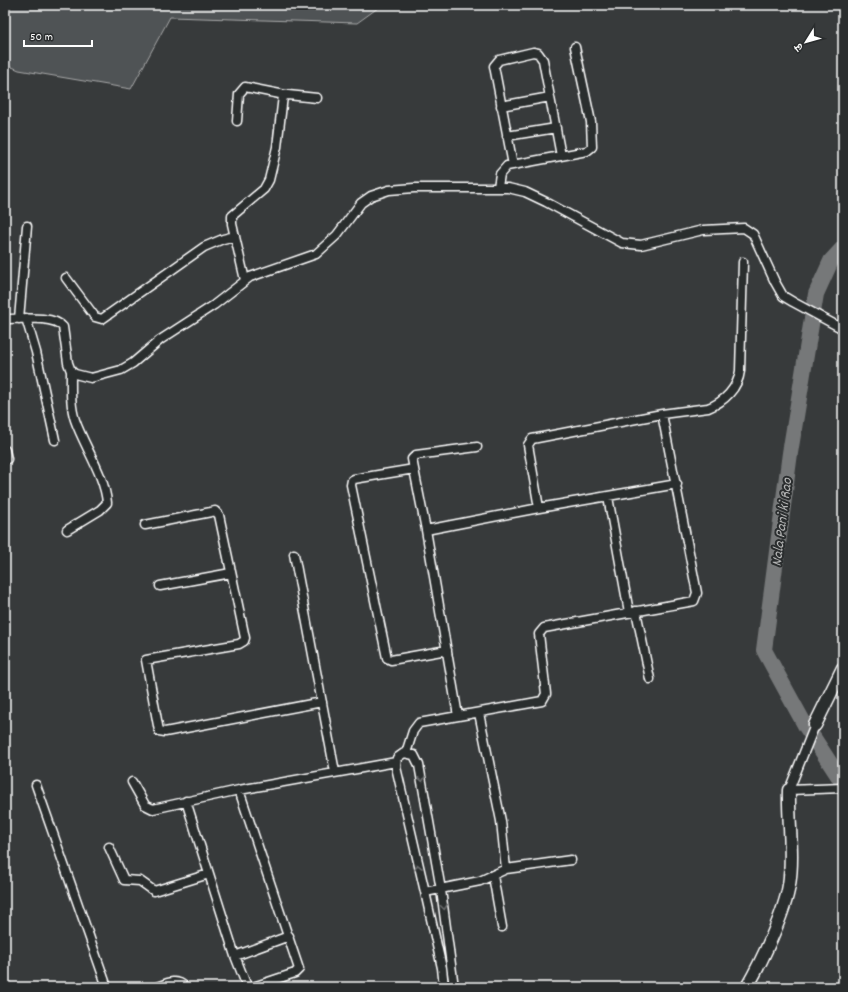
<svg xmlns="http://www.w3.org/2000/svg" width="848" height="992" font-family="Dekko,'Playpen Sans Deva',sans-serif">
  <style>
    .green { fill: #505354; stroke: #a8a9aa }
    .lines { fill: none; stroke-linecap: round; stroke-linejoin: round }
    .river { stroke: #767879; stroke-width: 16 }
    .street-casing { stroke: #fff; stroke-width: 11 }
    .secondary-casing { stroke: #fff; stroke-width: 15 }
    .street { stroke: #2a2d2e; stroke-width: 8 }
    .secondary { stroke: #2a2d2e; stroke-width: 12 }
    .oneway { stroke: #6a6c6d }
    .labels { text-anchor: middle; stroke-width: 4; stroke-linejoin: round; paint-order: stroke }
    .water-label { font-size: 15px; font-style: italic; fill: #b4b5b5; stroke: #2a2d2e }
  </style>
  <rect width="100%" height="100%" fill="#373a3b"/>
  <filter id="ink" filterUnits="userSpaceOnUse"><feTurbulence type="fractalNoise" baseFrequency=".025" numOctaves="2"/><feDisplacementMap in="SourceGraphic" scale="8" xChannelSelector="R" yChannelSelector="G"/><feConvolveMatrix kernelMatrix="1 2 1 2 8 2 1 2 1" color-interpolation-filters="sRGB"/></filter>
  <g filter="url(#ink)">
    <!-- green -->
    <path class="green" d="M5,5H382L357,23L170,17L131,89L19,70L5,64Z"/>
    <g class="lines">
      <!-- river -->
      <path class="river" d="M843,248L831,261L816,294L790,453L764,650L805,725L843,783"/>
      <defs>
        <path id="street" d="M501,106L550,97
          M237,121L239,94L245,87L285,95
          M507,136L556,128
          M513,165L494,66L499,60L533,52L538,53L543,60L561,156
          M498,187L500,174L507,166L587,151L592,147L591,122L575,47
          M66,278L95,317L102,319L204,247L223,239L235,236
          M245,280L232,224V216L264,189L269,180L277,147L283,96L288,95L317,98
          M26,318L36,352L55,440
          M5,319C20,319 54,315 63,327L68,363L71,371L75,374L91,378L121,370L133,363L160,340L214,305L250,277L316,254L337,235L361,203L371,196L389,190L414,188H508L525,192L546,202L622,243L641,245L703,230L744,228L753,234L775,282L783,296L793,302L843,329
          M19,319L27,226
          M5,450L7,459
          M414,469L354,479L352,480L351,485L387,658L391,660L447,650
          M608,497L629,612
          M539,508L528,445L532,439L662,414L708,408C724,402 738,388 740,371L743,262
          M145,525L211,512L215,511L219,515L245,638L244,641L239,644L146,660L159,731L165,732L322,702
          M67,530L100,510L107,503C105,476 84,446 75,420C70,405 71,388 71,371
          M426,530L539,508L677,484
          M294,554L335,772
          M160,586L231,573
          M636,611L650,679
          M479,713L501,821L506,869
          M458,716L426,530L412,459L416,455L477,447
          M815,725L789,790L843,788
          M406,753L413,731L419,723L542,701L546,694L539,634L544,628L694,601L697,593L662,414
          M132,782L145,805L153,809L239,790L396,762
          M36,785L107,987
          M239,790L299,969L295,973L253,987
          M186,801L235,956L246,984L250,987
          M109,847L124,880L140,881L154,891L209,874
          M493,876L502,927
          M425,892L480,881L506,869L571,860
          M235,956L289,936
          M157,987C167,983 177,978 185,987
          M444,987L442,968L425,892L396,767L397,758L404,753L414,755L419,765L441,890L454,987"/>
        <path id="secondary" d="M815,725L843,668
          M747,987C761,963 785,912 789,885C794,854 788,821 789,790"/>
      </defs>
      <!-- street casing -->
      <use href="#street" class="street-casing"/>
      <!-- secondary casing -->
      <use href="#secondary" class="secondary-casing"/>
      <!-- street -->
      <use href="#street" class="street"/>
      <!-- secondary -->
      <use href="#secondary" class="secondary"/>
    </g>
    <!-- one-way arrows -->
    <defs><path id="oneway-chevron" d="M-2-3.5L2.5 0L-2 3.5" fill="none" stroke-width="1.6" stroke-linecap="round" stroke-linejoin="round"/></defs>
    <g class="oneway">
      <use href="#oneway-chevron" transform="translate(422 779) rotate(80)"/>
      <use href="#oneway-chevron" transform="translate(418 867) rotate(-103)"/>
      <use href="#oneway-chevron" transform="translate(444 907) rotate(82)"/>
    </g>
  </g>
  <g class="labels">
    <!-- water labels -->
    <g class="water-label">
      <text transform="translate(781 522) rotate(-83)" y="5">Nala Pani ki Rao</text>
    </g>
  </g>
  <!-- margin -->
  <rect width="848" height="992" fill="none" stroke="#2a2d2e" stroke-width="20"/>
  <rect x="10" y="10" width="828" height="972" fill="none" stroke="#fff" stroke-width="1.5" filter="url(#ink)"/>
  <!-- north arrow -->
  <g transform="translate(806 42) rotate(233)" stroke="#2a2d2e" stroke-width="3" paint-order="stroke">
  <path d="M0-3L7 15L0 10L-7 15Z" fill="#ffffff"/>
  <text y="-6" font-size="11" font-weight="bold" text-anchor="middle" fill="#ffffff">उ</text>
  </g>
  <!-- scale -->
  <path d="M24 40v6h68v-6" fill="none" stroke="#ffffff" stroke-width="2"/>
  <text x="30" y="40" font-size="12" fill="#ffffff" stroke="#2a2d2e" stroke-width="3" paint-order="stroke">50 m</text>
</svg>
